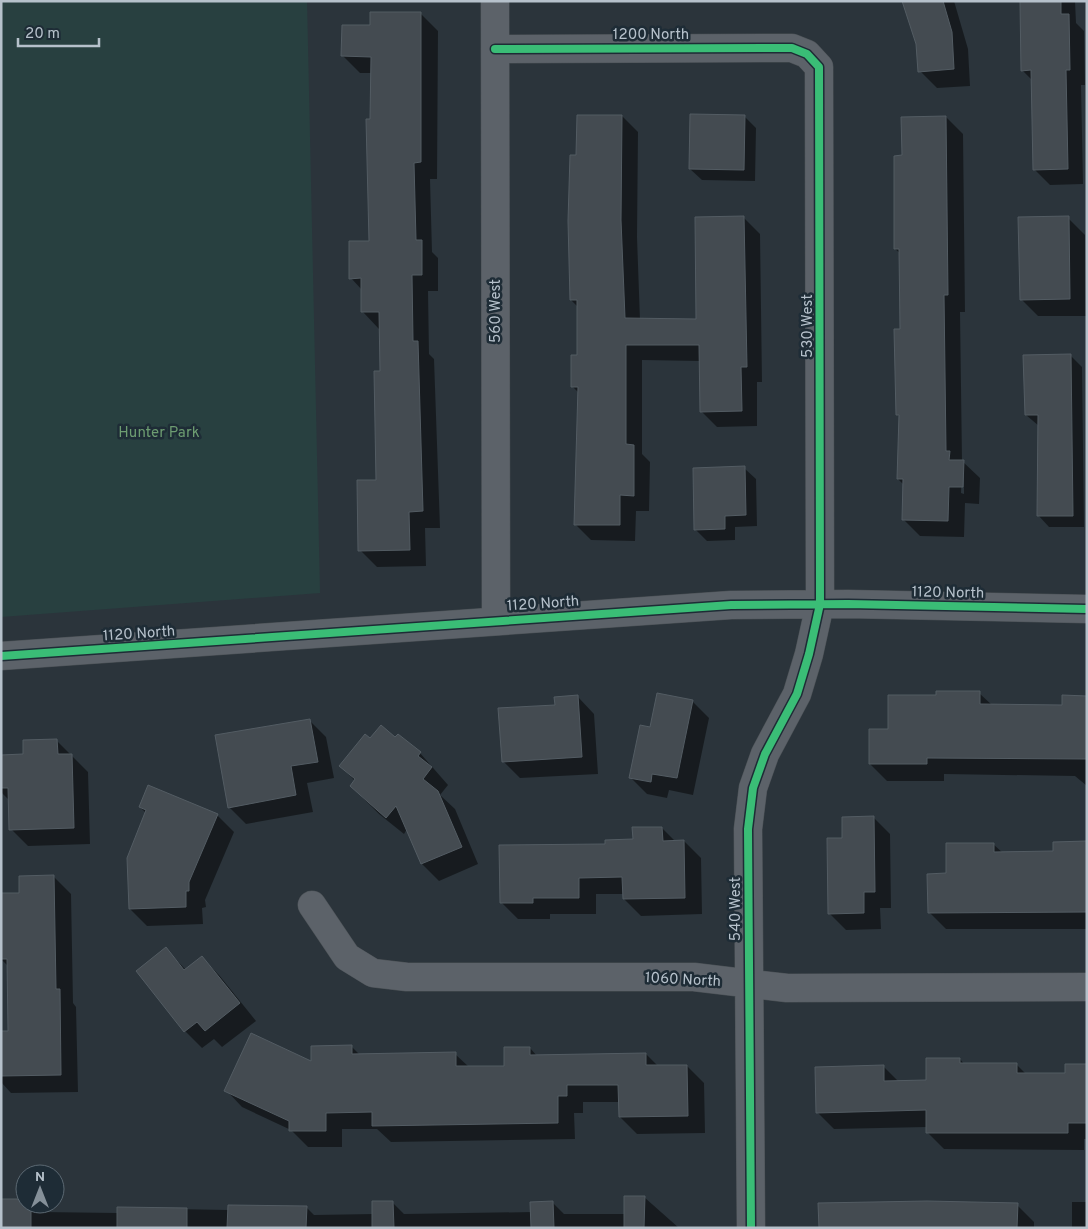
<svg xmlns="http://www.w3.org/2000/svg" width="1088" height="1229" font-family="Overpass,sans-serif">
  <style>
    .green { fill: #284040 }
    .shadow { fill: #0007; fill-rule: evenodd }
    .building { fill: #444b51; stroke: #535c63 }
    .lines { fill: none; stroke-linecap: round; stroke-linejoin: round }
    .minor-casing { stroke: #4a5055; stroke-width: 29 }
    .minor { stroke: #5c6269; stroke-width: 28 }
    .cycleway-casing { stroke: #1e2c36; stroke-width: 11 }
    .cycleway { stroke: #3abd76; stroke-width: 8 }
    .labels { text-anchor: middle; stroke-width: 5; stroke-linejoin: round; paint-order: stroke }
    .street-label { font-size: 15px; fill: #b6c1cb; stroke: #1e2c36 }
    .park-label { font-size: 15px; fill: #6d9c71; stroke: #1e2c36 }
  </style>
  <rect width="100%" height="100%" fill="#2b343b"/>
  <!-- green -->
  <path class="green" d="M1,1H307L320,593L1,617Z"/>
  <!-- shadow -->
  <path class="shadow" d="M903,1H954L968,49L970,86L937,88L920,71L917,44Z
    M1020,1H1075L1076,23L1084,31L1085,85H1081L1083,184L1050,185L1034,169L1032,80L1022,70Z
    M421,14L438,31L437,179H430L432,252L438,258V291H428L429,354L434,359L440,528H425L426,566L377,567L360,550L377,481L382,372L379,329L363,312L362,290L351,278L370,242L372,73H360L343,56L372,26Z
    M622,116L638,132L637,237L640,320H697L744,218L760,234L762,382H757V426L717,427L701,411L700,361L642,360V454L650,462L649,511H636L635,541L591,540L575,524L579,393L572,386L578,356V307L571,300L578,156Z
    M744,116L756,128L755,181L702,180L690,169Z
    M946,117L963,134L965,312H960L962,461L980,478L979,504L965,503L964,537L920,536L903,519L904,485L898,479L900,418L897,414L901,330V254L895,249L903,156ZM962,470L964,473V494L961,493Z
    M1068,218L1085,235L1086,316H1038L1021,299Z
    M1070,355L1082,367L1084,527H1049L1038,515L1039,426L1026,415Z
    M744,468L756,479L757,526L735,527V540L707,541L695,529Z
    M979,693L992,705L1063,706L1087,697V786L1075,776L944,774V781H887L870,764L889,731L937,696Z
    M578,697L594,714L598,774L520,778L503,761Z
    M692,701L709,718L693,795L669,790L667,798L647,794L630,777L651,729Z
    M309,720L326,737L334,778L307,783L313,812L246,824L229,807Z
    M396,739L420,753L448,785L440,795L455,809L478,864L439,881L422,864L407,829L404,834L379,814L362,797L355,781L341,766L371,740Z
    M57,741L88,772L90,844L28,846L11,829L10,801L1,792V756H24Z
    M140,807L217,815L234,832L205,900L206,907L202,908L203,924L147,926L130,909L146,813Z
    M873,817L890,834L891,908H880L881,929L846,930L829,913Z
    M662,828L675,841H684L701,858L702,914L641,916L624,899V894H596V914H550V919H518L501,902L606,845L634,841Z
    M1087,842V929H946L929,912L947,875L993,844L1003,853L1054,852Z
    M54,877L71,894L73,1003L76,1007L78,1092L11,1093L1,1082V1032H9L8,966L1,959V894H20Z
    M166,949L186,970L202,958L219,975L256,1021L222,1047L214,1039L202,1048L185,1031Z
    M351,1046L360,1055L455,1054L469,1067H505L530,1048L537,1056L646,1054L658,1066H687L704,1083L705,1133L637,1134L620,1117V1102H583V1113H574L575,1139L391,1142L377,1129H342V1147H308L291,1130L242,1107L226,1090L312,1063Z
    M960,1059L965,1065H1017L1026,1074H1066L1087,1065V1139H1084V1150L944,1149L927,1132V1127L834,1129L817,1112L883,1066L899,1082H927Z
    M644,1197L679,1228H1L25,1200V1204H34L42,1212L118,1213V1208L229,1210L306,1207L314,1215L373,1214L392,1202L404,1214L532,1212L553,1203L564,1214H625Z
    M1072,1202H1087V1228H1072Z
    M1017,1205L1034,1222V1228H820Z"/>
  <!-- building -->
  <path class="building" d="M902,1H943L952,32L954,69L918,72L916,44Z
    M1020,1H1061V14H1069L1070,70H1066L1068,169L1033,170L1031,70L1021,71Z
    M370,12H421V162L414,163L416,240H422V275H412L413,341H418L423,511L409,512L410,550L358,551L357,480H376L374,371H380L379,312H361V278L349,279V241H369L366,119H370L371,57L341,56L342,25H370Z
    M690,114L745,115L744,170L689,169Z
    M577,115H622L621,220L625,318L696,319L695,217L744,216L747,367H741L742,411L700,412L699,345H626V444L634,445V496L620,495V525H574L578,387H571V355H577V300H570L568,221L570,155H576Z
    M946,116L948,295H944L946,451H950L949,460H964L963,487H949L948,521L902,520L903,479H897L899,415H896L894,329H900L899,249H894V156L902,155L901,117Z
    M1069,216L1070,299L1020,300L1018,217Z
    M1071,354L1073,516H1037L1038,415H1025L1023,355Z
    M745,466L746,515L725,516V529L694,530L693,468Z
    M936,691H980V704L1062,705V695L1087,696V759L927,758V764H869V729H888V695H936Z
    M657,693L693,700L677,778L652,774L651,782L629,778L640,725L650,727Z
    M578,695L582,757L502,762L498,708L555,705L554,697Z
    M310,719L318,762L291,766L296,795L228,808L215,735Z
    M381,725L395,737L398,734L421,752L418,756L432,767L423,779L438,791L462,847L421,864L396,806L386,818L350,786L355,779L339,766L365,734L370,738Z
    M57,739L58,754H72L74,828L9,830L8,788H1V755L23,754V740Z
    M148,785L218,814L189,882V891H186V907L129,909L127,858L146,810L139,807Z
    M874,816L875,892H864V913L828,914L827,838H842V817Z
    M632,827H662L663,841L684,840L685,898L623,899L622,877L579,878V898H533V903H500L499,845L605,844V840L633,839Z
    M1087,841V912L928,913L927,874L946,873V843H994V852L1053,851V842Z
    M54,875L56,989H60L61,1075L1,1076V1031H8L7,959H1V893H19V876Z
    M166,947L184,970L202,956L240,1003L205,1031L197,1022L184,1032L136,971Z
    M251,1033L311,1061V1046L352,1045V1054L456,1052V1066H504V1047H530V1055L646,1053V1065H687L688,1116L619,1117L618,1085H567V1096H558V1123L372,1126V1112L326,1113V1131H289V1121L224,1091Z
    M926,1058H960V1063H1017V1073H1065V1064H1087V1123H1068V1133H926V1110L816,1113L815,1067L884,1065V1081L926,1080Z
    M624,1196H645L644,1228H624Z
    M1,1199H25V1204H31V1228H1Z
    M372,1201H393L394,1228H372Z
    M553,1201L554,1228H531L530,1202Z
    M927,1201L1018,1203L1017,1228H819L818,1203Z
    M228,1205L307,1206L306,1228H227Z
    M117,1207L187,1208V1228H117Z"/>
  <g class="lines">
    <defs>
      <path id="minor" d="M495,1L496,620
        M495,49L792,48L807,54L819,67L820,604L809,654L797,694L765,754L753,788L748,829L751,1228
        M1,656L731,605L848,604L1087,609
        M312,905L347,957L373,973L407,977H694L787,988L1087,987"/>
    </defs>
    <!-- minor casing -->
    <use href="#minor" class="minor-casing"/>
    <!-- minor -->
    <use href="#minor" class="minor"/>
    <defs>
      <path id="cycleway" d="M495,49L792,48L807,54L819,67L820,604L809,654L797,694L765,754L753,788L748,829L751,1228
        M1,656L731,605L848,604L1087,609"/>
    </defs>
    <!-- cycleway casing -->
    <use href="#cycleway" class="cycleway-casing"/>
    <!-- cycleway -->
    <use href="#cycleway" class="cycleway"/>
  </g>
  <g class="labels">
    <!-- street labels -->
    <g class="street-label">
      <text x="651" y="39">1200 North</text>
      <text transform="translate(495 311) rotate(-90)" y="5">560 West</text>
      <text transform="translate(807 326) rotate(-90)" y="5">530 West</text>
      <text transform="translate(948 592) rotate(1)" y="5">1120 North</text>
      <text transform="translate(543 603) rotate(-4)" y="5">1120 North</text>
      <text transform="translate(139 633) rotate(-4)" y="5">1120 North</text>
      <text transform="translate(735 909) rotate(-90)" y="5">540 West</text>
      <text transform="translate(683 979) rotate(3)" y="5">1060 North</text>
    </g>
    <!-- park labels -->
    <g class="park-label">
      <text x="159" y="437">Hunter Park</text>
    </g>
  </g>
  <!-- border -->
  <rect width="1088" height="1229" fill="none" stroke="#b6c1cb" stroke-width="5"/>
  <!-- north arrow -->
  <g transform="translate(40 1189)"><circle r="24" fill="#1e2c36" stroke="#5b6872"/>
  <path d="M0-4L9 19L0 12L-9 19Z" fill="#859099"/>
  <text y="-8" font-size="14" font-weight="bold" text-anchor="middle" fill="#b6c1cb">N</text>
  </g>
  <!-- scale -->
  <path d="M18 38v8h81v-8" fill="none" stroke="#b6c1cb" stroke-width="2.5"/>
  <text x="25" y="38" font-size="15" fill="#b6c1cb" stroke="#1e2c36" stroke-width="4" paint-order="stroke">20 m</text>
</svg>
